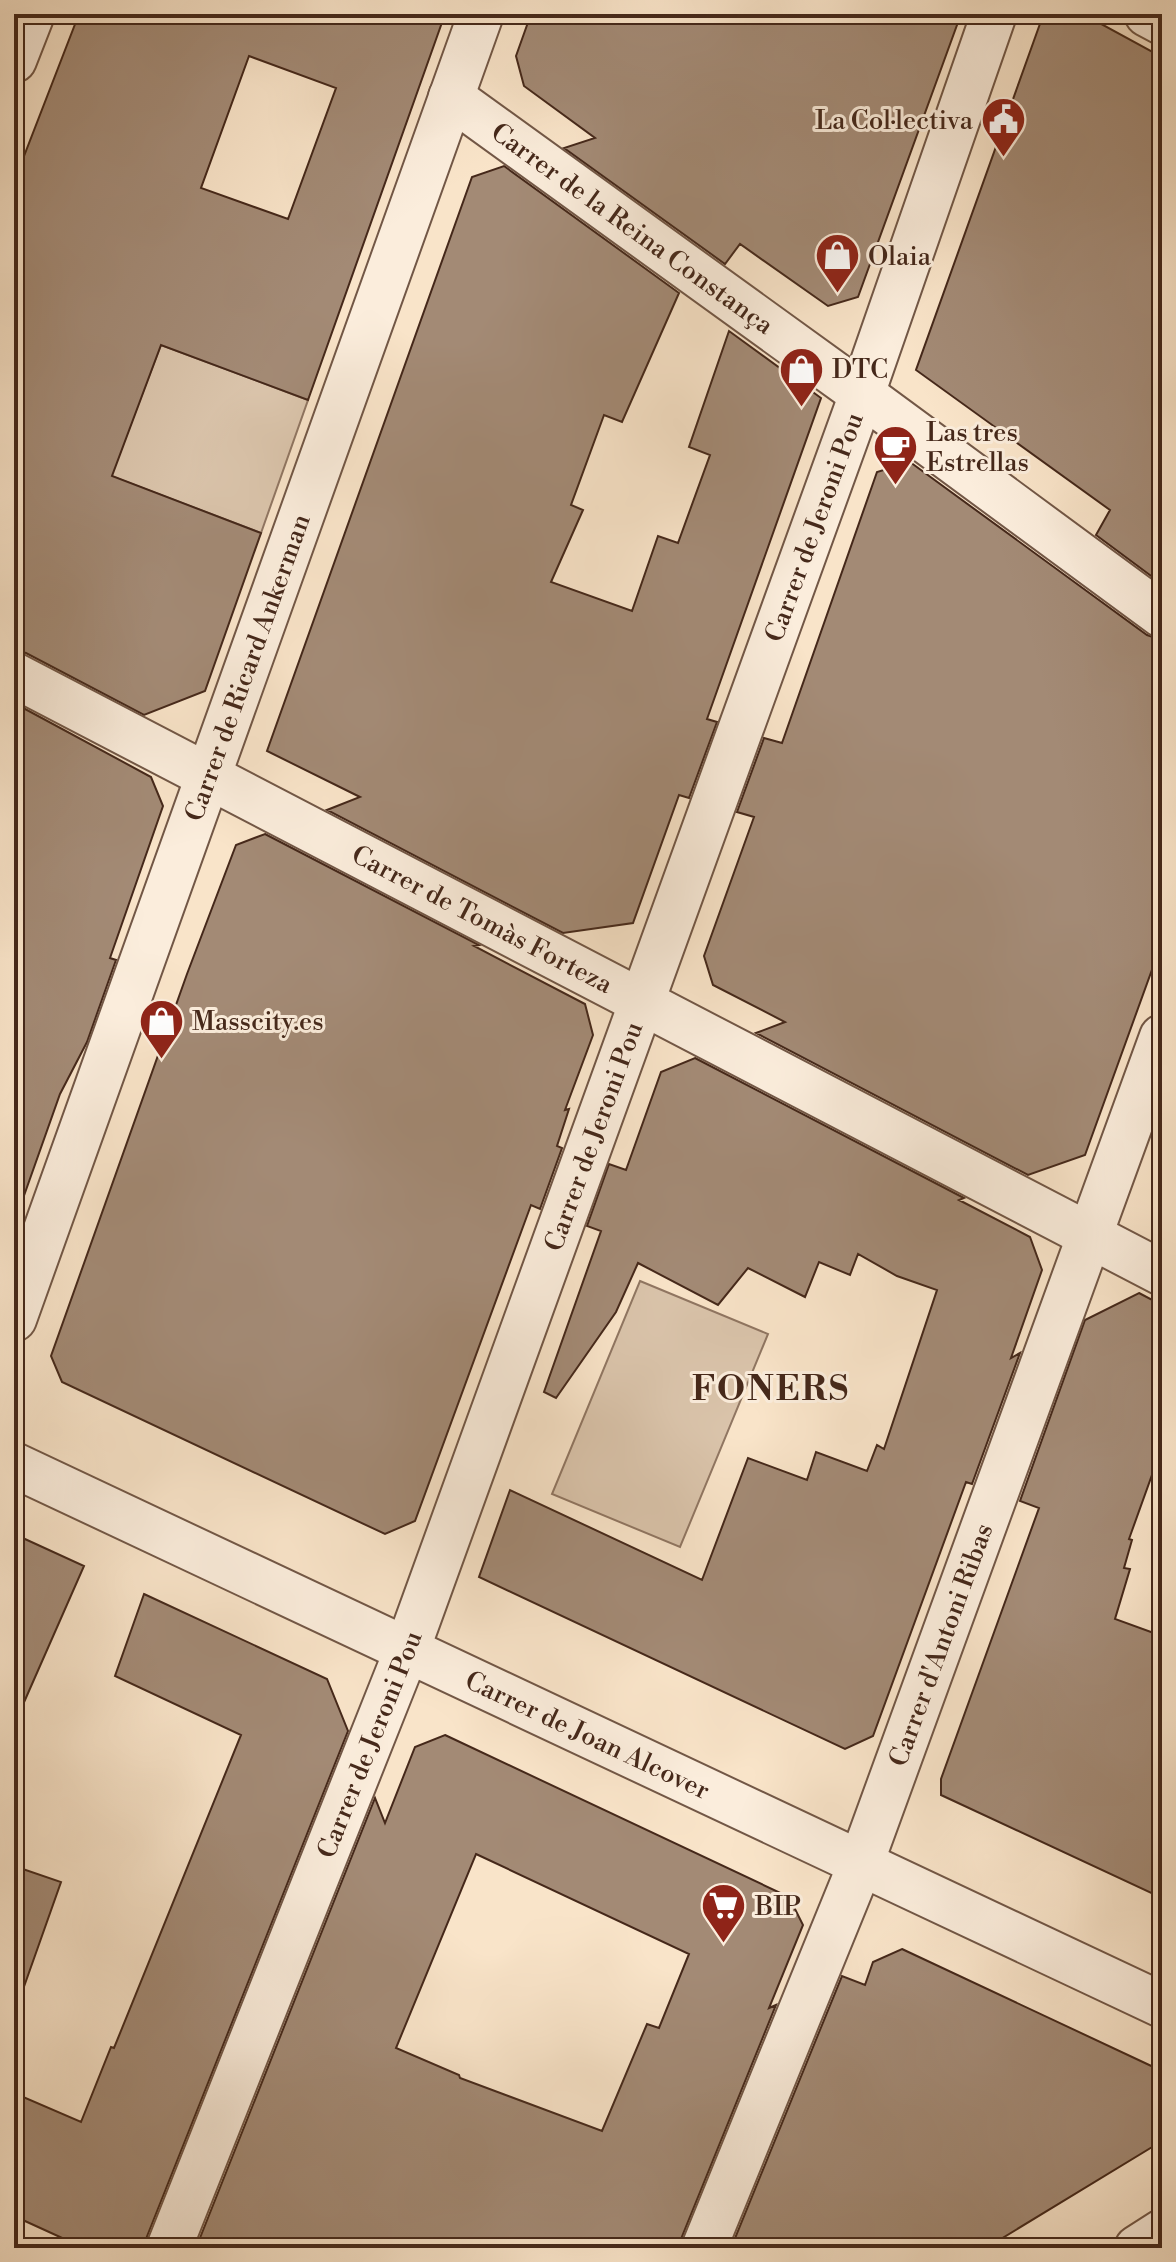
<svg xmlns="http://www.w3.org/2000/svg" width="1176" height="2262" font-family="'Libre Bodoni',serif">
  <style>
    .green { fill: #dac4ab; stroke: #907662; stroke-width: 2 }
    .building { fill: #a38a75; stroke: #45281a; stroke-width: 2; fill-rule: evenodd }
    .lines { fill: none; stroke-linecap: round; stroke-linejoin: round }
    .minor-casing { stroke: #725746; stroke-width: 48 }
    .tertiary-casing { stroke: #725746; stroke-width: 48 }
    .minor { stroke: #fbeddc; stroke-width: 44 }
    .tertiary { stroke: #fbeddc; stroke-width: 44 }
    .labels { text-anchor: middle; stroke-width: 6; stroke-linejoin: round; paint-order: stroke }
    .poi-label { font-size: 26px; fill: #45281a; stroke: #fbeddc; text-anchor: start }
    .street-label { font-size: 26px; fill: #45281a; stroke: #fbeddc }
    .district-label { font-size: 34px; font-weight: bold; letter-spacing: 2px; fill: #45281a; stroke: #fbeddc }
  </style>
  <rect width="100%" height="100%" fill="#f9e4c9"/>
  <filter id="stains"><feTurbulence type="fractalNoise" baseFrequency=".0025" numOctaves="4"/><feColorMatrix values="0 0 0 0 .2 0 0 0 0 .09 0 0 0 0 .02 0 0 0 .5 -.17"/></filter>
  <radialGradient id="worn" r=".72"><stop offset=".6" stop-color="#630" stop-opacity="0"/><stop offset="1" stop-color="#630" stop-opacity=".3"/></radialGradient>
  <!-- green -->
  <path class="green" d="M161,345L308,400L261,533L111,476Z
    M640,1281L768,1334L680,1547L552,1494Z"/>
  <!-- building -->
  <path class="building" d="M79,14H445L308,400L161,345L112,476L261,533L205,691L144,715L26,653L14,650V182ZM249,56L336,88L288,219L201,188Z
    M531,14H961L858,297L828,306L740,244L725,264L564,148L595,138L524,86L516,56Z
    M1059,14H1083L1162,57V584L1096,535L1110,510L916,370L1041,21Z
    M504,166L679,293L622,422L604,415L571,505L583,510L551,582L632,611L658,536L678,543L710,455L689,447L729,331L821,398L707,719L717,722L689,798L679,795L633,923L563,933L327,810L360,797L267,751L472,177Z
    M910,462L1147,635L1162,640V942L1085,1155L1028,1175L756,1033L785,1022L713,985L704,956L754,817L737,812L764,738L782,743L877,472Z
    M14,703L151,777L163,806L110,958L116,960L87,1042L60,1094L20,1207L14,1206Z
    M265,834L479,945L474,946L585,1004L593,1035L565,1110L569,1109L557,1146L562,1148L540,1209L531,1205L415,1521L385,1534L62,1382L51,1356L187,974L236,845Z
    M695,1058L964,1198L959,1200L1030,1237L1042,1270L1011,1358L1020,1353L972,1484L966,1482L873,1736L845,1749L479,1577L510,1490L702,1580L748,1458L807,1480L816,1452L867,1471L877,1445L884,1449L937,1290L897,1276L858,1254L850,1275L819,1262L805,1297L748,1268L718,1305L638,1263L616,1312L556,1398L544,1392L601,1231L587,1226L609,1164L626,1170L661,1072Z
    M1139,1293L1162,1305V1447L1129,1539L1132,1540L1124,1568L1130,1569L1115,1619L1162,1636V1898L941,1795V1779L1039,1508L1020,1501L1085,1320Z
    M14,1534L84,1566L14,1725Z
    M144,1594L327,1679L348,1731L146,2239L145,2248H84L14,2216V2093L81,2122L111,2047L114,2048L241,1735L115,1676Z
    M445,1735L789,1897L803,1925L769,2008L776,2005L681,2239L680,2248H196L375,1798L385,1823L415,1747ZM476,1854L689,1954L659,2028L647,2024L602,2131L460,2078L459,2075L396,2048Z
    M14,1866L61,1882L20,1998L14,1997Z
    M902,1949L1162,2071V2141L986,2248H731L842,1976L865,1985L873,1962Z"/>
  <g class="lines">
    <defs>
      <g id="minor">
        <path d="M1147,14L1162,22"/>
        <path d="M14,60L32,14"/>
        <path id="s1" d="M451,97L862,394L1162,615"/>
        <path id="s2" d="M14,675L1162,1273"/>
        <path id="s3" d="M14,1319L481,14"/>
        <path id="s4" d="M169,2248L407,1650L862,394L994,14"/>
        <path id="s5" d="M704,2248L861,1863L1162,1037"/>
      </g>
      <g id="tertiary">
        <path id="s6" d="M14,1465L1162,2005"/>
        <path d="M1137,2248L1162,2232"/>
      </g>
    </defs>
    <!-- minor casing -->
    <use href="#minor" class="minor-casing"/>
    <!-- tertiary casing -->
    <use href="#tertiary" class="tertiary-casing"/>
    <!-- minor -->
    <use href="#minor" class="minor"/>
    <!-- tertiary -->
    <use href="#tertiary" class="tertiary"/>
  </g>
  <!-- icons -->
  <defs>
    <symbol id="civic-pin" viewBox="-11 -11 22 30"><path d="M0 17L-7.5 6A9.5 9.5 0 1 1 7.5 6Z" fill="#8f2418" stroke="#fbeddc"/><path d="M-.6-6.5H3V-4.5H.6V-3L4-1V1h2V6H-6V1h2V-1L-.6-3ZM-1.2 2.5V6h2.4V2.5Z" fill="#fff"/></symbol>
    <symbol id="shop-pin" viewBox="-11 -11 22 30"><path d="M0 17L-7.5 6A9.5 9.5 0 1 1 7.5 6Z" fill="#8f2418" stroke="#fbeddc"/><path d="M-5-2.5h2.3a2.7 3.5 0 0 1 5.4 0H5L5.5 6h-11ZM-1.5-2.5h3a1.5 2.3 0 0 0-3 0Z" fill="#fff"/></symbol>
    <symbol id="cafe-pin" viewBox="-11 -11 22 30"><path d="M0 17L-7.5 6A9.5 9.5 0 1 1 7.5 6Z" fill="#8f2418" stroke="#fbeddc"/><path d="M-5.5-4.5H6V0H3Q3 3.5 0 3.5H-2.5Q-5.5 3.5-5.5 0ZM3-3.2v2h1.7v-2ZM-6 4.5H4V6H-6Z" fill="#fff"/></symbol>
    <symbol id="supermarket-pin" viewBox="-11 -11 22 30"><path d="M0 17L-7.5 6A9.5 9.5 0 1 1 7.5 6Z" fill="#8f2418" stroke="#fbeddc"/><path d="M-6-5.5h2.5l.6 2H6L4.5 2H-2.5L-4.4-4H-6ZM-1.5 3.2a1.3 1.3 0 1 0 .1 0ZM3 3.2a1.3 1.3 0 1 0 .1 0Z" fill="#fff"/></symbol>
  </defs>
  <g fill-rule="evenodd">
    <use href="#civic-pin" x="978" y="94" width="51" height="69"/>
    <use href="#shop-pin" x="812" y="230" width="51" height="69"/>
    <use href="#shop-pin" x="776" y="344" width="51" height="69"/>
    <use href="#cafe-pin" x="870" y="422" width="51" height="69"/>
    <use href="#shop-pin" x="136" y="996" width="51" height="69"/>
    <use href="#supermarket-pin" x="698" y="1880" width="51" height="69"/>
  </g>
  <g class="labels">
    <!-- poi labels -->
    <g class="poi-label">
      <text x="973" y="129" text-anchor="end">La Col·lectiva</text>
      <text x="868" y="265">Olaia</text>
      <text x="832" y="378">DTC</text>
      <text x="926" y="441">Las tres<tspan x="926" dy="30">Estrellas</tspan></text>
      <text x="192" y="1030">Masscity.es</text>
      <text x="755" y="1915">BIP</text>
    </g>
    <!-- street labels -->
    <g class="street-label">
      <text dy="9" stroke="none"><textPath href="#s1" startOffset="224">Carrer de la Reina Constança</textPath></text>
      <text dy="9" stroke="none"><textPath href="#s4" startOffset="1838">Carrer de Jeroni Pou</textPath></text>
      <text dy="9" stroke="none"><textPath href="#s3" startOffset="692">Carrer de Ricard Ankerman</textPath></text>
      <text dy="9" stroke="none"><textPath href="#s2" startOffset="528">Carrer de Tomàs Forteza</textPath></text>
      <text dy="9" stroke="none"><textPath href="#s4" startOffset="1190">Carrer de Jeroni Pou</textPath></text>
      <text dy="9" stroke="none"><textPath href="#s5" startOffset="648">Carrer d'Antoni Ribas</textPath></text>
      <text dy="9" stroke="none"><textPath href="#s6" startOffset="634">Carrer de Joan Alcover</textPath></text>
      <text dy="9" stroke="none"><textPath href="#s4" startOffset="542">Carrer de Jeroni Pou</textPath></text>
    </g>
    <!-- district labels -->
    <g class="district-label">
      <text x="771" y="1400">FONERS</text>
    </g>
  </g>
  <!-- margin -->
  <rect width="1176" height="2262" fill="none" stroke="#f9e4c9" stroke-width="48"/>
  <rect x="16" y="16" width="1144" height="2230" fill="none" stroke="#45281a" stroke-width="4"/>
  <rect x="24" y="24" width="1128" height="2214" fill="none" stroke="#45281a" stroke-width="2"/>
  <rect width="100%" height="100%" filter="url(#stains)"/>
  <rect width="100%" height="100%" fill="url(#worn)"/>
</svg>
